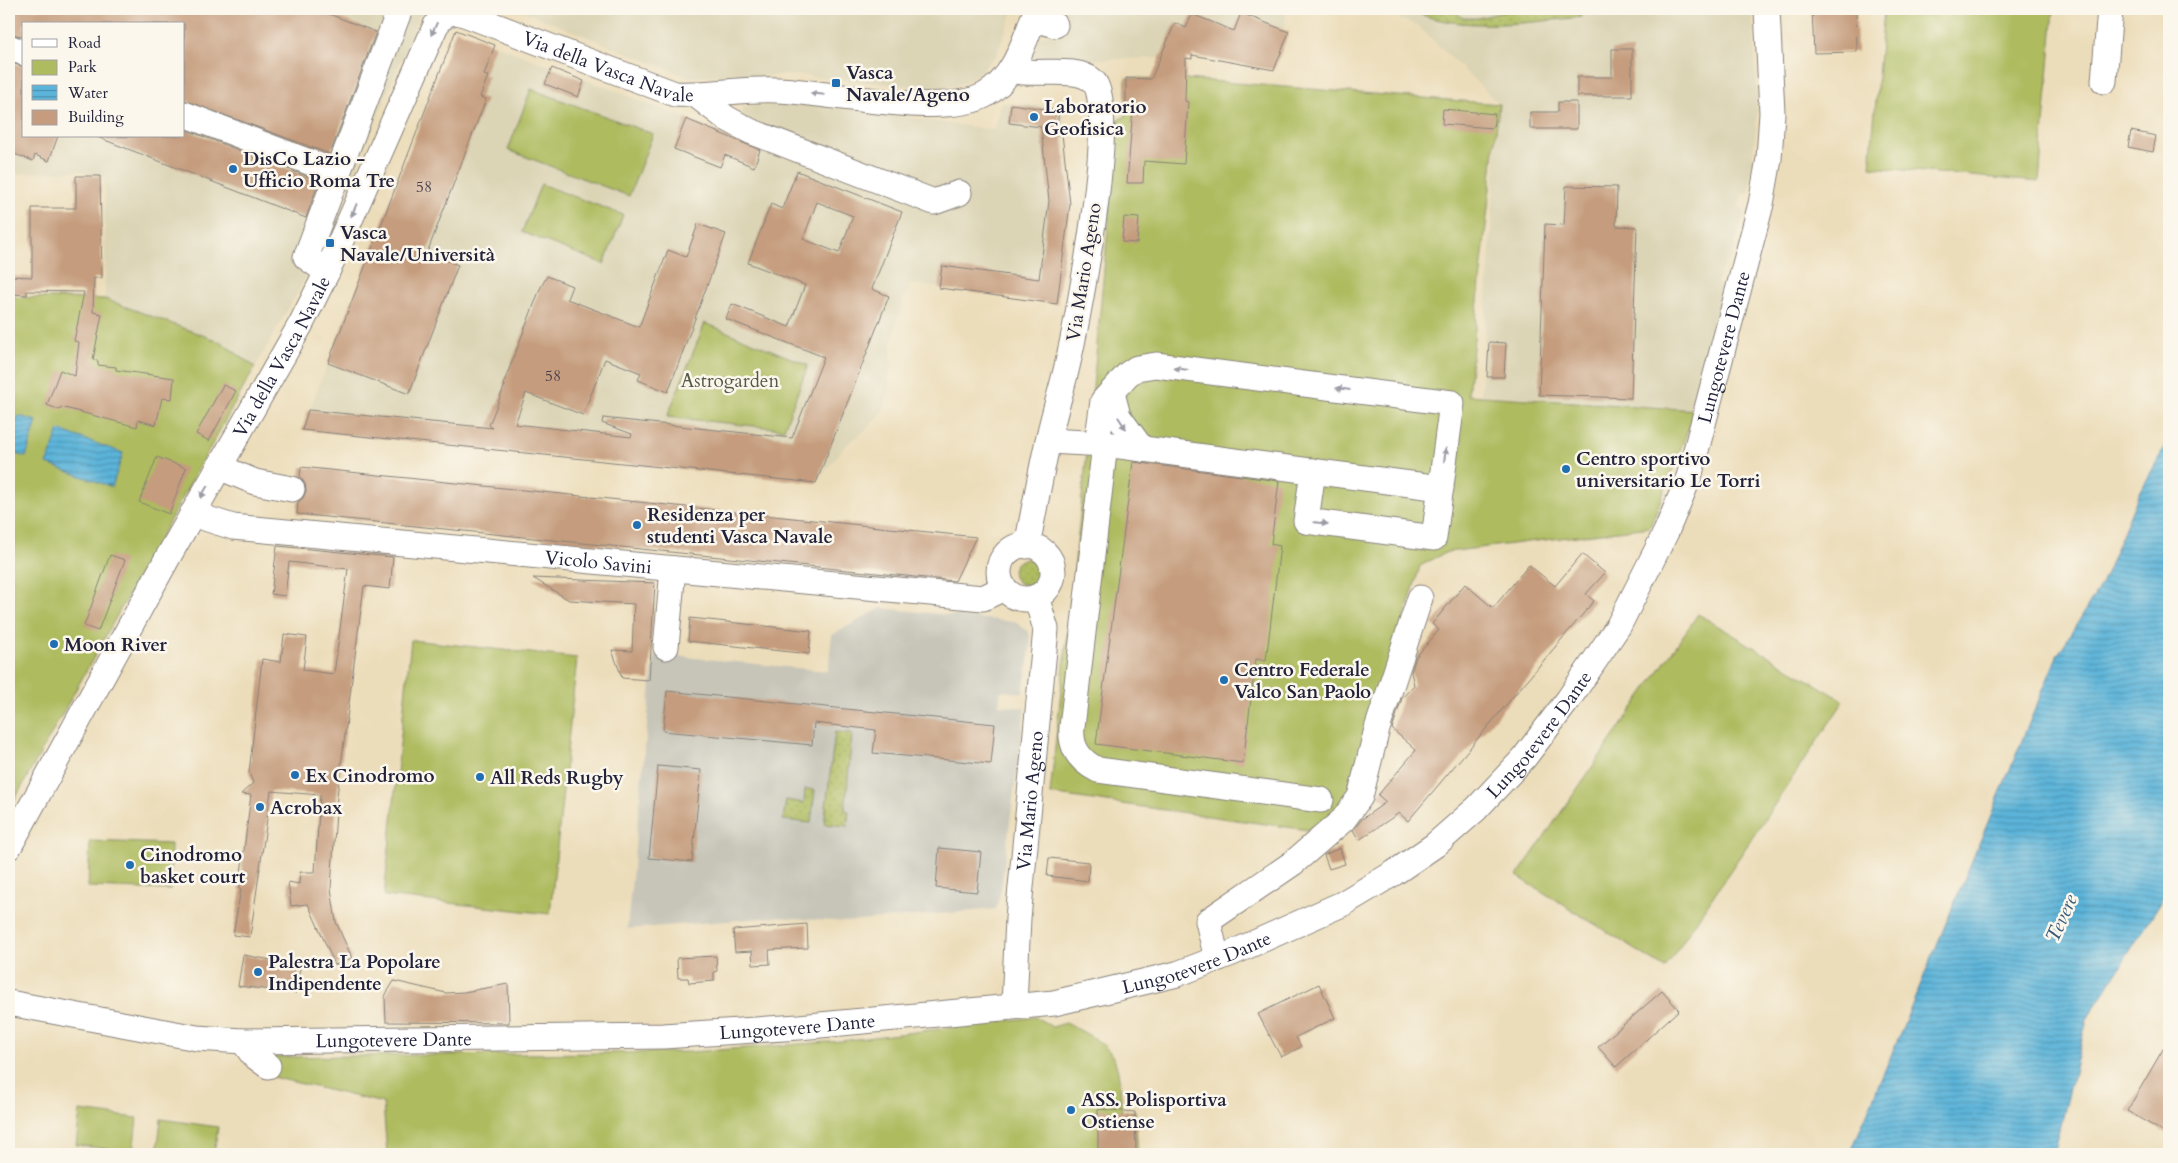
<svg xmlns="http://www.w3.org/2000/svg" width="2178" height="1163" font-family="Cardo,serif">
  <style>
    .built { fill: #dbd4b5; fill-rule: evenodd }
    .industrial { fill: #c6c5b8 }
    .grass { fill: url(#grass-dots); stroke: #686e4c }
    .green { fill: #aebb5e; stroke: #686e4c }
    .water { fill: url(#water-rules); stroke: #3e6b8a }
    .building { fill: #c59c7d; fill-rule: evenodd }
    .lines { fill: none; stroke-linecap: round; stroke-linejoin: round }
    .minor-casing { stroke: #87807a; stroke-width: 27 }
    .minor { stroke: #fff; stroke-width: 25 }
    .oneway { fill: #9c9ca7 }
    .poi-dot { fill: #1f6fb2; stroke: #fbf7ec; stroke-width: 2 }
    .labels { text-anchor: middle; stroke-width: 5; stroke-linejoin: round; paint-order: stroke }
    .number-label { font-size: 16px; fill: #4b404c }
    .street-label { font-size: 19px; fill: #22223b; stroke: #fbf7ec }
    .poi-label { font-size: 19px; font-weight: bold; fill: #22223b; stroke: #fbf7ec; text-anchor: start }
    .park-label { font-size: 19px; fill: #535847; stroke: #fbf7ec }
    .water-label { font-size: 20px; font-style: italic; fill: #395c7a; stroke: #fbf7ec }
  </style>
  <defs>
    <pattern id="grass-dots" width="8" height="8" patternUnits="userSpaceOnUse" patternTransform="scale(1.25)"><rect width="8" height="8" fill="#aebb5e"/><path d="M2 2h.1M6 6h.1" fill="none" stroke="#95a053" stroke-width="1.8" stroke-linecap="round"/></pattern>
    <pattern id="water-rules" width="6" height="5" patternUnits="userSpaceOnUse" patternTransform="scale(1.25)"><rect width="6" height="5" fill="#5bb4d9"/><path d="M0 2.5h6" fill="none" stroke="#4b92b1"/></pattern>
  </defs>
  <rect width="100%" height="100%" fill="#fbf7ec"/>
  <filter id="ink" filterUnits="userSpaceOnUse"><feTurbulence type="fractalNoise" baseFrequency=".02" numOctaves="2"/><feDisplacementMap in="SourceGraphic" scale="10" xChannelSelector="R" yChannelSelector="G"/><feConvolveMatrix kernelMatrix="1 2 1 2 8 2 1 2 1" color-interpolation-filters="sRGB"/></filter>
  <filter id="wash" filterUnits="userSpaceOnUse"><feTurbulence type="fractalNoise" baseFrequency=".0096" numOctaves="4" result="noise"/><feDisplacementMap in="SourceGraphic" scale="20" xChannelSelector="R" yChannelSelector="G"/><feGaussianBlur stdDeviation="1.12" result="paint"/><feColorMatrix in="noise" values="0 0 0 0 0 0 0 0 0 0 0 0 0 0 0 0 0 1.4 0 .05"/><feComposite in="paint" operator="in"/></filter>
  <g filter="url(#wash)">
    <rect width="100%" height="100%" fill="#ecddba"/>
    <!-- built -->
    <path class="built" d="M9,9H422L326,242L255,367L221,342L105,299V178L80,171L9,174ZM24,24H184V136H24Z
      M518,9H1014L996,56L980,71L968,81L956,86L930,88L796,75L688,77Z
      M1061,9H1288L1283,30L1242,13L1234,31L1192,14L1186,28L1175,24L1160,58L1037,61L1032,56L1040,37L1052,33Z
      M1392,9H1752L1758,105L1749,193L1742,194L1739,206L1745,211L1732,258L1724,264L1717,281L1724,293L1696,410L1481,394L1499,104L1417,25L1401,20Z
      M456,30L732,136L745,106L822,105L994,130L1002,103L1062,107L1071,204L1057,304L910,284L898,317L892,344L889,388L884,409L867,429L845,446L816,483L302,430Z"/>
    <!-- industrial -->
    <path class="industrial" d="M881,608L1015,622L1029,632L1031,643L1023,693L1001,691L999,705L1025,708L1001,889L996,909L846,922L776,917L627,929L654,654L828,671L832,635Z"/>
    <!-- grass -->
    <path class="grass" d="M1419,9H1452L1463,18H1478L1516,9H1579L1581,17C1536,22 1455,33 1414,11Z
      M1013 572a13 13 0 1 1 26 0a13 13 0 1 1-26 0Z
      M835,732L852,733L845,811H849L847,826L824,824Z
      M805,789L815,790L811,823L783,820L786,800L804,803Z"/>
    <!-- green -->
    <path class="green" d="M1884,9H2054L2039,182L1870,167Z
      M1126,78L1185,79L1499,104L1468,395L1696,410L1650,527L1447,552L1420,566L1350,803L1308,830L1050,794L1087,451L1118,120L1126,116Z
      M531,89L653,134L629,196L508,150Z
      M541,184L623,215L604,264L522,232Z
      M9,297L105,299L221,342L255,367L9,810Z
      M705,323L808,365L784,429L667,417Z
      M1698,614L1844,701L1665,968L1517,876Z
      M411,640L577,658L550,914L384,896Z
      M90,841L171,844L170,890L88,887Z
      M1036,1017L1052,1027L1066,1023C1118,1049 1118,1054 1122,1112L1135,1111L1138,1154H387L383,1103L264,1075L273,1057L690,1052L841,1041Z
      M80,1111L137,1118L133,1152L76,1145Z
      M161,1119L218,1127L214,1154H157Z"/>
    <!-- water -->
    <path class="water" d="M19,416L37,421L26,457L9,452L11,428Z
      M59,430L123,453L112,487L47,464Z
      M2169,439V889L2087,1019L2054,1154H1850L2057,656L2101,585L2138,496Z"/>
    <g id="blocks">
      <!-- building -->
      <path class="building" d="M9,9H316L376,32L330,154L184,100V24H24V37L9,33Z
        M1812,9H1856L1857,52L1814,53Z
        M1241,13L1289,32L1274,70L1192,55V59L1186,58L1185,101L1188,102L1184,164L1144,161L1143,183H1127L1133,108H1126V78L1151,79L1175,23L1186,28L1192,14L1234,31Z
        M456,30L495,45L484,75L488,76L480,97L486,99L427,253L458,265L409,394L328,363Z
        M1612,49H1632V96H1577V77H1612Z
        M9,62L24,67V136H58L49,161L35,155L33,161L9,152Z
        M552,68L584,81L578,97L545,84Z
        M1558,102H1577V129H1530V112H1558Z
        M1011,104L1059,111L1056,135L1062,134L1070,204L1057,304L939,288L942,266L1039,279L1049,201L1041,127L1009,123Z
        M1443,109L1495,114L1493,128L1442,124Z
        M686,119L760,150L754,167L725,155L720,167L674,149Z
        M184,129L319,181L306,218L97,137L184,136Z
        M2131,131L2156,136L2153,152L2128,147Z
        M797,171L902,212L872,289L889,296L816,483L302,430L308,410L493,428L489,425L505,385H503L540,289L547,276L572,286L567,299L639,327L668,250L686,257L698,224L726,234L668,392L638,380L641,373L605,359L583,415L526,393L515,424L631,437L632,434L602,423L603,418L792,438L824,357L726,319L732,304L789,327L805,285L748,263L771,204L782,209ZM817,202L853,216L839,253L803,239Z
        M76,176H100L102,278H94L93,312L102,314L93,360L98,361V365L116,367V370L174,378L172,399L162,398L156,425L138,420L137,427L61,407L60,410L47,405L60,370L75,376L79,342L74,341L84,292L27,291V295L9,294V276L32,277V208H76Z
        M1566,186L1617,187L1616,226L1637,227L1631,398L1539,395L1545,224L1564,225Z
        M1124,217L1139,218L1137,243L1122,242Z
        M1489,342L1506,343L1504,377H1487Z
        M223,385L236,391L209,441L196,434Z
        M157,457L186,468L169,514L139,502Z
        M1133,462L1279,481L1271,544L1280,546L1266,661L1256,659L1243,763L1096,744Z
        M301,467L976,537L955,581L297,514L298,502L303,498L306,491L305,484L300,477Z
        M277,546L393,557L390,589L364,586L337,796L331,888L336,922L352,958L335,965L308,904L291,906L288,882L299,884L300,872H315L320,795L271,791L250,937L233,935L241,889H239L251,795L241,794L253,783L249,773L262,659L281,662L284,634L307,637L303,670L334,674L348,569L289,562L285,596L271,594Z
        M1582,554L1605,573L1586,594L1594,601L1408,821L1399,813L1359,840L1353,830L1362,819L1386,802L1378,795L1416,750L1392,729L1402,698L1414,685L1411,672L1416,657L1439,630L1432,624L1465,584L1493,608L1529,565L1555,586Z
        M110,555L125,560L98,631L84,626Z
        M533,578L655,583L649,680L622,678L612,650L632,651L634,604L569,600Z
        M690,618L811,631L809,654L688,641Z
        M667,691L995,724L991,764L873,753L876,730L814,723L812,745L663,731Z
        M658,766L701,770L692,862L649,858Z
        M939,848L981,852L977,892L936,888Z
        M1340,848L1345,864L1329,869L1324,855Z
        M1049,858L1089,862L1088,881L1047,876Z
        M807,924L808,948L769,950L770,964L753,965L752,951L735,952L733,930Z
        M243,955L295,964V967L300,968L296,993L238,986Z
        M716,956L717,971L714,972V981L689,983L688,978H678L677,958Z
        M394,981L446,993L464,992L508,984L509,1023L386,1022L385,996Z
        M1319,984L1335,1018L1296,1037L1301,1047L1281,1057L1258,1014Z
        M1662,991L1679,1010L1616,1067L1598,1047Z
        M2169,1039V1135L2127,1111Z
        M1098,1109L1135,1112L1136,1154H1098Z"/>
    </g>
  </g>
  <g filter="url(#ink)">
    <use href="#blocks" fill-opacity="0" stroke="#87807a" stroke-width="1"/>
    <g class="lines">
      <defs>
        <g id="minor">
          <path d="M1033,19L1055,25"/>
          <path d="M9,47L24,53"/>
          <path d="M1011,70C1034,77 1076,65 1093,81C1119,105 1079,312 1070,353C1064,383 1054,412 1048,441C1040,476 1034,511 1027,546"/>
          <path d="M2104,81L2110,9"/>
          <path d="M696,95L726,118L750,131L934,202L959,193"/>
          <path d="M184,114L338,173"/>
          <path d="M327,272L306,257L400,9"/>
          <path d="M1112,393L1118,416L1142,449"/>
          <path d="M1048,441L1105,444L1441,488"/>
          <path d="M1097,444L1103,401L1128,374L1137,368L1156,365L1452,403L1434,538L1306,521L1313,471"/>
          <path d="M1105,444L1072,727C1070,748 1080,761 1098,770L1321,800"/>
          <path d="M219,467L255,482L292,489"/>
          <path id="s1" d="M192,514L233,527L983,598L1004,588"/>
          <circle cx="1026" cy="572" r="27"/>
          <path d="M666,647L673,569"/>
          <path id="s2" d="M9,847L168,557L301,324L327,272L436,25L445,14L459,12L675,94C710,96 743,88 778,90C828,92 944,118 985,95C1016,77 1024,40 1037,9"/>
          <path d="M1217,959L1208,921L1293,863L1343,820L1360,797L1377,729L1420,598"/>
          <path id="s3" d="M9,1003L197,1038L243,1041L663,1036L799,1027L1054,1003L1177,974L1232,953L1342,904L1394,873L1435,845L1476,809L1524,758L1568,700L1619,625L1666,532L1689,477L1761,204L1769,159L1772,113L1767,9"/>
          <path id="s4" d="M1014,1006L1018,918L1046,629L1036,597"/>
          <path d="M243,1041L253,1055L268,1066"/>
        </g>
      </defs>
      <!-- minor casing -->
      <use href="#minor" class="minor-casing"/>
      <!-- minor -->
      <use href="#minor" class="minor"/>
    </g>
    <!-- one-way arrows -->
    <defs><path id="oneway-solid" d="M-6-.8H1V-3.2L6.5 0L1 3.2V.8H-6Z" transform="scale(1.25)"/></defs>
    <g class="oneway">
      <use href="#oneway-solid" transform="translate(434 29) rotate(115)"/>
      <use href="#oneway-solid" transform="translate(817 94) rotate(-174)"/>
      <use href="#oneway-solid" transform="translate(354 210) rotate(114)"/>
      <use href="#oneway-solid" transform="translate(1181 369) rotate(-173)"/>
      <use href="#oneway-solid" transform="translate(1343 389) rotate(-173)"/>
      <use href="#oneway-solid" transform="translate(1122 423) rotate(57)"/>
      <use href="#oneway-solid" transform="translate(1445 455) rotate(-82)"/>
      <use href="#oneway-solid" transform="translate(204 492) rotate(120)"/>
      <use href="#oneway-solid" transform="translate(1321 523) rotate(8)"/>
    </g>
  </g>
  <!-- markers -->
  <g class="poi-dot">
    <rect x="831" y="78" width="10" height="10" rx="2.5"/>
    <circle cx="1034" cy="117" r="5"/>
    <circle cx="233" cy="169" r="5"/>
    <rect x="325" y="238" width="10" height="10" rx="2.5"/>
    <circle cx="1566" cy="469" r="5"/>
    <circle cx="637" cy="525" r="5"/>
    <circle cx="54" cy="644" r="5"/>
    <circle cx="1224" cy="680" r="5"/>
    <circle cx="295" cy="775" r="5"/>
    <circle cx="480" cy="777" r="5"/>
    <circle cx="260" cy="807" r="5"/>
    <circle cx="130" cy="865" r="5"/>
    <circle cx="258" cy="972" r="5"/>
    <circle cx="1071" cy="1110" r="5"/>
  </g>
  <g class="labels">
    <!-- number labels -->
    <g class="number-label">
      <text x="424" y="192">58</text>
      <text x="553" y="381">58</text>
    </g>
    <!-- street labels -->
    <g class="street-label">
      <text dy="7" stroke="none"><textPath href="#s2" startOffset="1115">Via della Vasca Navale</textPath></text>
      <text transform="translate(1083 272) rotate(-81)" y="7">Via Mario Ageno</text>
      <text dy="7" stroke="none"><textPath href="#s3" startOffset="2052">Lungotevere Dante</textPath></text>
      <text dy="7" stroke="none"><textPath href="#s2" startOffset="561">Via della Vasca Navale</textPath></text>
      <text dy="7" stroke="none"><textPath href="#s1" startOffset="410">Vicolo Savini</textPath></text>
      <text dy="7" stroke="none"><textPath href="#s3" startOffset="1618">Lungotevere Dante</textPath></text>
      <text dy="7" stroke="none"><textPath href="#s4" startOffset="206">Via Mario Ageno</textPath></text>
      <text dy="7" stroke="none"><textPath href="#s3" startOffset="1198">Lungotevere Dante</textPath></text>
      <text dy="7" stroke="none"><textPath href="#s3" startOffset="792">Lungotevere Dante</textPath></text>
      <text dy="7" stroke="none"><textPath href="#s3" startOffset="388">Lungotevere Dante</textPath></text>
    </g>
    <!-- poi labels -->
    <g class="poi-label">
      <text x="846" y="79">Vasca<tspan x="846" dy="22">Navale/Ageno</tspan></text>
      <text x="1044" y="113">Laboratorio<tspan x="1044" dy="22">Geofisica</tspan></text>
      <text x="243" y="165">DisCo Lazio -<tspan x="243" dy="22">Ufficio Roma Tre</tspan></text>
      <text x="340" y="239">Vasca<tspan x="340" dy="22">Navale/Università</tspan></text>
      <text x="1576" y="465">Centro sportivo<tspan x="1576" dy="22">universitario Le Torri</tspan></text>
      <text x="647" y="521">Residenza per<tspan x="647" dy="22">studenti Vasca Navale</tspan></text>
      <text x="64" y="651">Moon River</text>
      <text x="1234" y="676">Centro Federale<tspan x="1234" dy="22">Valco San Paolo</tspan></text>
      <text x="305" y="782">Ex Cinodromo</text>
      <text x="490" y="784">All Reds Rugby</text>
      <text x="270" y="814">Acrobax</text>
      <text x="140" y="861">Cinodromo<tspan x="140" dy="22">basket court</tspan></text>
      <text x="268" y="968">Palestra La Popolare<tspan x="268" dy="22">Indipendente</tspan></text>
      <text x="1081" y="1106">ASS. Polisportiva<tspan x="1081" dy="22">Ostiense</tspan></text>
    </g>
    <!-- park labels -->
    <g class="park-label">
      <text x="730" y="387">Astrogarden</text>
    </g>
    <!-- water labels -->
    <g class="water-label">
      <text transform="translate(2061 918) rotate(-66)" y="7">Tevere</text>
    </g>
  </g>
  <!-- margin -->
  <rect width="2178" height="1163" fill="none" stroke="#fbf7ec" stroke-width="30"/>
  <!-- legend -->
  <rect x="22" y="22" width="162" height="115" fill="#fbf7ec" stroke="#a4a2a5"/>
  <rect x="32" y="39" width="25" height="8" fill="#ffffff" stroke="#a4a2a5"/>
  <text x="68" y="48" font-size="15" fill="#22223b">Road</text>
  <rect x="32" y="60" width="25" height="15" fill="#aebb5e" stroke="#a4a2a5"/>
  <text x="68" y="72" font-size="15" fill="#22223b">Park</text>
  <rect x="32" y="85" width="25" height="15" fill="url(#water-rules)" stroke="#a4a2a5"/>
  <text x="68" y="98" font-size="15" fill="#22223b">Water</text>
  <rect x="32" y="110" width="25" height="15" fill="#c59c7d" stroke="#a4a2a5"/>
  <text x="68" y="122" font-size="15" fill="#22223b">Building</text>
</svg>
